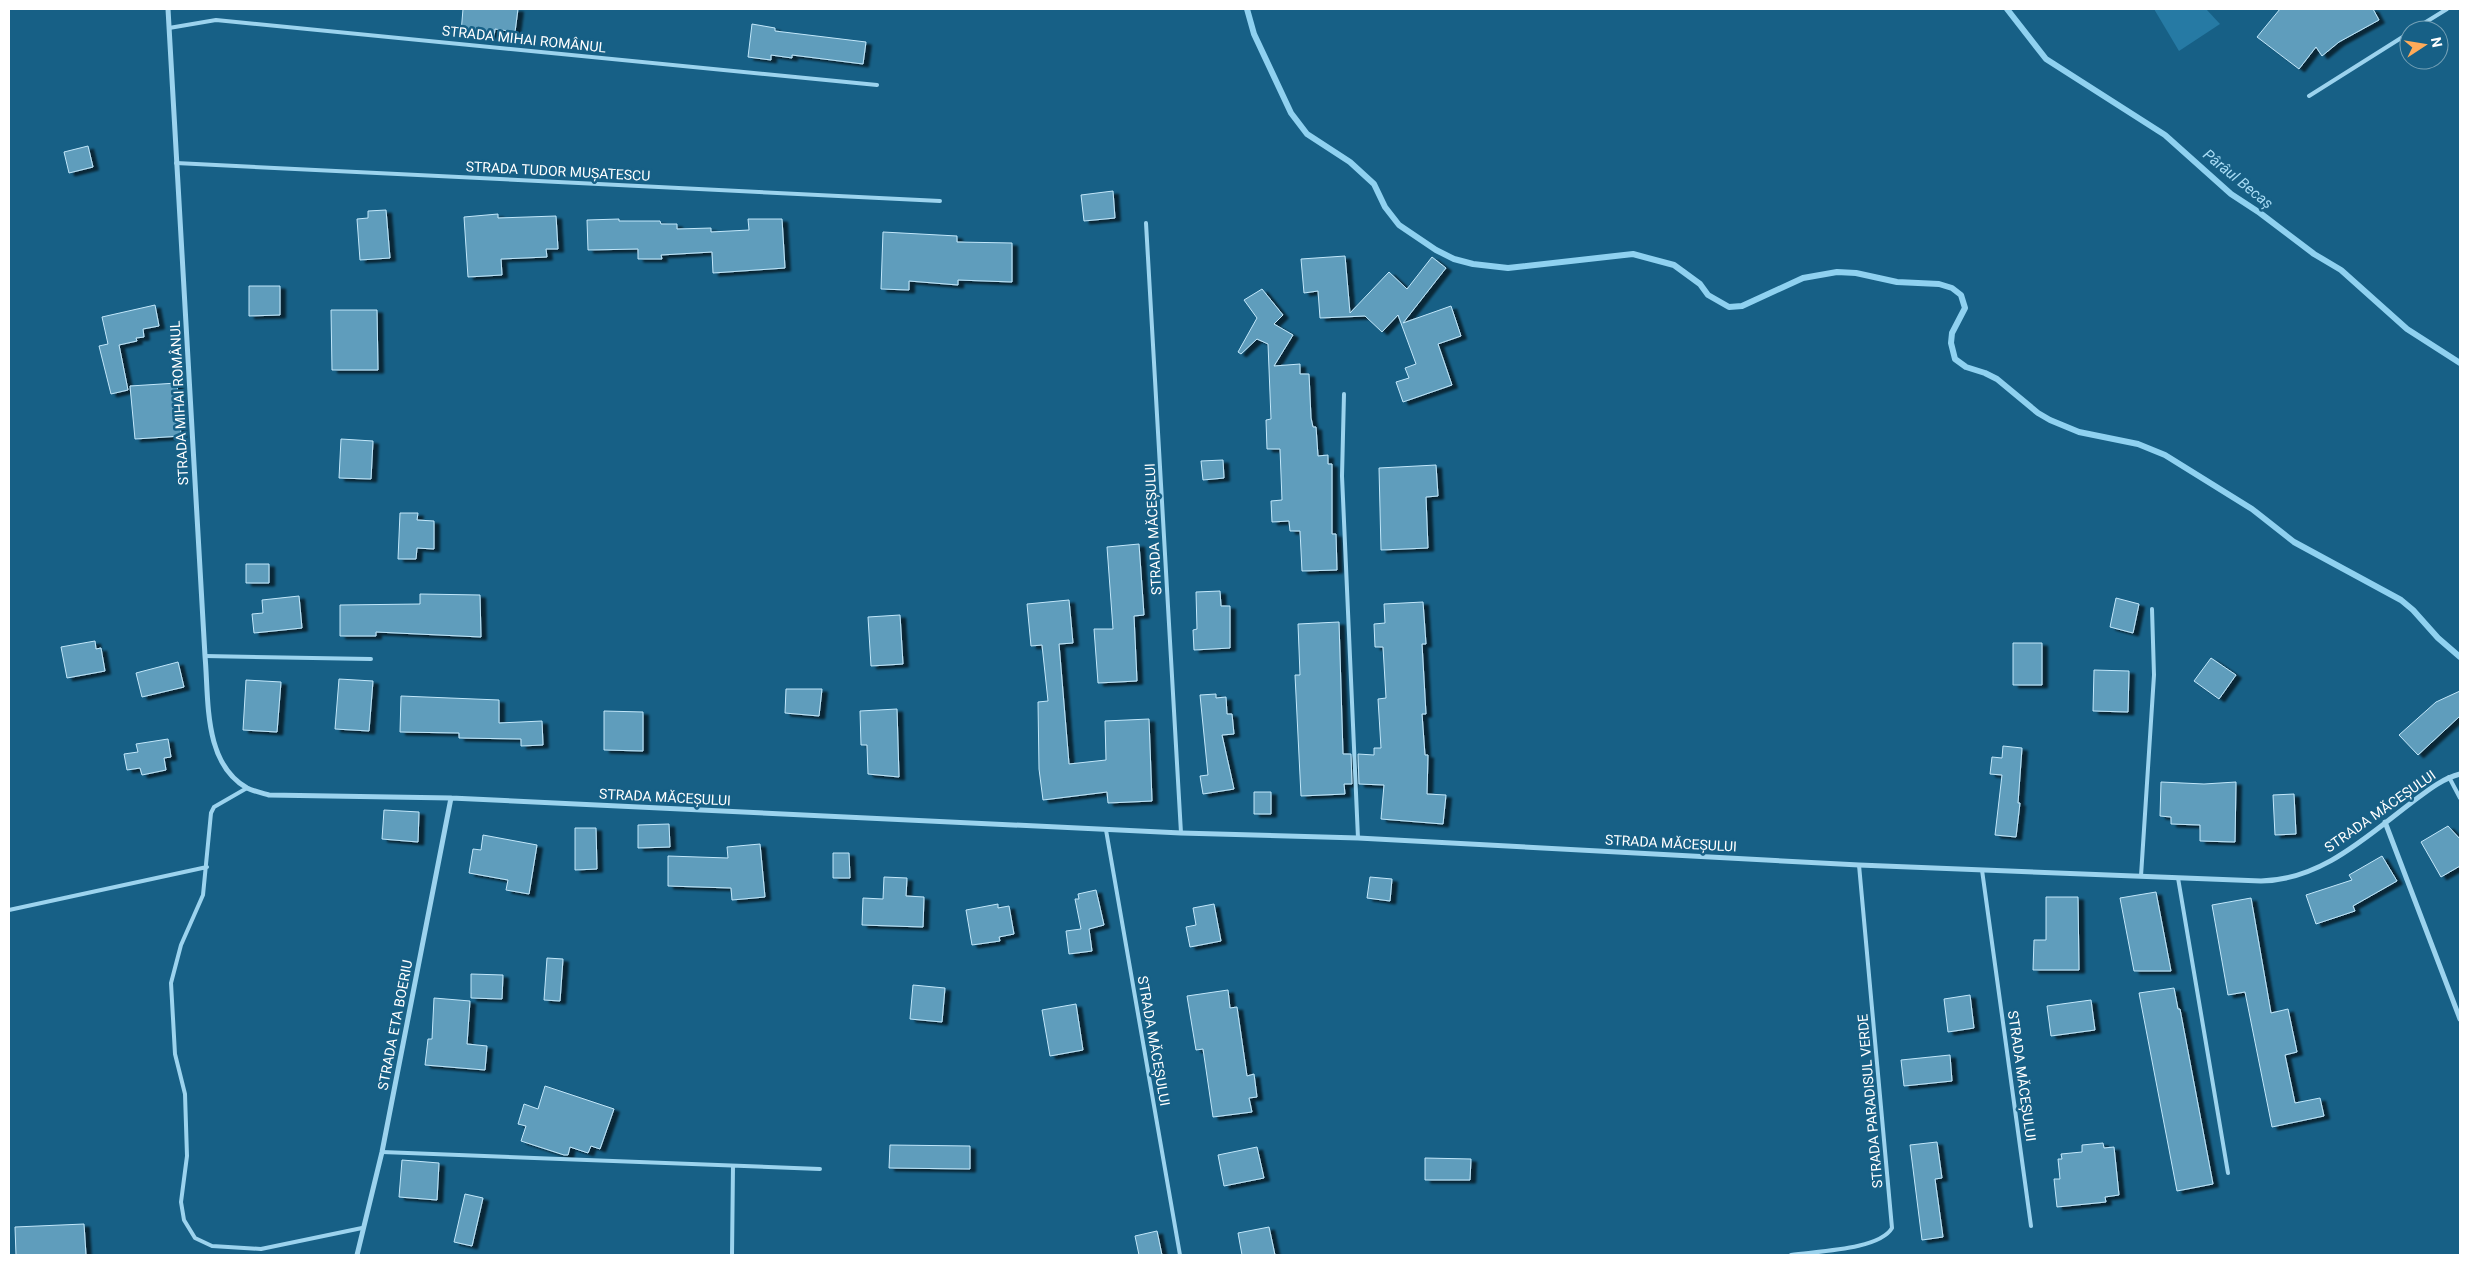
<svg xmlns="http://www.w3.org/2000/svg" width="2469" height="1264" font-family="Roboto,sans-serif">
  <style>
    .green { fill: #267aa4 }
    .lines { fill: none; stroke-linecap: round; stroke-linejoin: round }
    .stream { stroke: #8fd1f0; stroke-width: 6 }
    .building { fill: #5e9dbc; stroke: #c2e7fa; filter: url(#shadow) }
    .service { stroke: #9cd3ee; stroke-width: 4 }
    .minor { stroke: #9cd3ee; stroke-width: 5 }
    .labels { text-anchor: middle; stroke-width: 5; stroke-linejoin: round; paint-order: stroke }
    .street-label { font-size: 14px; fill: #fff; stroke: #176086 }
    .water-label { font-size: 15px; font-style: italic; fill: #a8dcf5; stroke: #176086 }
  </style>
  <defs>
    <filter id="shadow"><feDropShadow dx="5.5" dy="3" stdDeviation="1" flood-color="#0009"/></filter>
  </defs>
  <rect width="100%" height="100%" fill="#176086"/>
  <!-- green -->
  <path class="green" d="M2154,9H2206L2220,24L2179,51Z"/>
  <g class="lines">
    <!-- stream -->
    <path class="stream" d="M1247,9L1254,34L1291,113L1307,134L1350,162L1374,184L1385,207L1399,225L1436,250L1454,259L1473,264L1508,268L1633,254L1674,265L1700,284L1708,295L1729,307L1742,306L1803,278L1837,272L1856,273L1897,282L1939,284L1952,288L1961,295L1965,308L1952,333L1951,343L1955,359L1966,367L1985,373L1997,379L2038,413L2050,420L2079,432L2138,444L2165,455L2252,509L2294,542L2401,600L2413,610L2438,638L2460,657
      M2007,9L2046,59L2165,135L2231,194L2260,213L2314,254L2341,270L2407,329L2460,363"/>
  </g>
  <!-- building -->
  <path class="building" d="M463,9H518L515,32L495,29L494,37L461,33Z
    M2280,9H2373L2379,20L2339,42L2322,56L2316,47L2299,69L2257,37Z
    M752,24L775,28V31L866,42L863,64L792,55V58L771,55V60L748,57Z
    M88,146L93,167L69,173L64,152Z
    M1113,191L1115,218L1084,221L1081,195Z
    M386,210L390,258L360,260L357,219L368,218V211Z
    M498,214V218L556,216L558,249H546L547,257L501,259L502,275L468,277L464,217Z
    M619,219V221H660L661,224H677V229L711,228V232L749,230L748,219H782L785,268L713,273L712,252L661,255L662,259H638V249L588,250L587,220Z
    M883,232L957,236V242L1012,243V282L958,280V285L909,281V290L881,289Z
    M1345,256L1350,313L1389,272L1407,289L1432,257L1446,268L1403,323L1451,306L1461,336L1438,344L1452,385L1403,402L1396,382L1409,378L1405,368L1416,364L1398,315L1382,332L1365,316L1320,318L1318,291L1304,293L1301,259Z
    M249,286H280V315L249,316Z
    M1262,289L1283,315L1274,324L1293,335L1274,366L1300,364V374H1309L1311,418L1313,427H1316L1318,456L1328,455V464H1332V534H1336L1337,570L1302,571L1300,531H1290L1289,521L1272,522L1271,501L1282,500L1280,449H1267L1266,420L1271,419L1268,344L1257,339L1241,354L1238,352L1257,318L1244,300Z
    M155,305L159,326L143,329L144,337L136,338L137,341L119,345L128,390L111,394L99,346L108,344L102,317Z
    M331,310H377L378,370H332Z
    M177,383L181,436L135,439L130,386Z
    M341,439L373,441L371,479L339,478Z
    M1223,460L1224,478L1203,480L1201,461Z
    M1436,465L1438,496L1426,497L1428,548L1381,550L1379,468Z
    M400,513H418L417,520L434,521V549L417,548L416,559H398Z
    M1139,544L1144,615L1134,616L1137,681L1098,683L1094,629H1113L1107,547Z
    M246,564H269V583H246Z
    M1220,591L1221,606H1230V648L1194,650L1193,630L1197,629L1196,592Z
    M420,594L480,595L481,637L376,632V636H340V605L420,604Z
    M299,596L302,628L254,633L252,614L263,613L262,600Z
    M2116,598L2139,604L2133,633L2110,627Z
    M1069,600L1073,643L1059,644L1069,764L1106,760L1105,721L1149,719L1152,801L1108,803L1107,792L1043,800L1039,769L1038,702L1048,701L1042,645L1031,646L1027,604Z
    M1423,602L1426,644H1422L1426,714H1422L1425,755H1428L1427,794L1446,795L1443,824L1381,819L1384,785L1359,784L1358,754L1374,755V748H1381L1378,699L1386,698L1383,647H1375L1374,624L1385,623L1384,604Z
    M900,615L903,664L871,666L868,617Z
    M1339,622L1343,754H1351L1352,784H1344L1345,794L1301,796L1295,675H1300L1298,624Z
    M95,641L96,649L101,648L105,671L67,678L61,647Z
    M2013,643H2042V685H2013Z
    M2211,658L2236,675L2219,699L2194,681Z
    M178,662L184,687L142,697L136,673Z
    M2094,670L2129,671L2128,712L2093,711Z
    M339,679L373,681L369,731L335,729Z
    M246,680L281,682L277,732L243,730Z
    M786,689H822L819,716L785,713Z
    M2460,691V716L2418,755L2399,735L2436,702Z
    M1216,694V698L1226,697L1227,714H1232L1234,734L1222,735L1234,789L1203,794L1200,776L1208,775L1200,695Z
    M401,696L499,700V723L542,721L543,745L521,746V739L459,738V733L400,732Z
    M897,709L899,777L868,774L867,745H861L860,711Z
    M604,711L643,712V751L604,750Z
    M168,739L171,757L164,758L166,770L142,775L140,768L127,770L124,754L138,752L136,744Z
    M2003,746L2022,748L2018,803H2020L2016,837L1995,835L2002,775L1990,774L1992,757L2002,758Z
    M2161,782L2204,784L2236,782L2235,842L2200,841V825L2171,824V817L2160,816Z
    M1254,792H1271V814H1254Z
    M2294,794L2296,834L2275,835L2273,795Z
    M384,810L419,812L418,842L382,839Z
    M669,824L670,847L638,848V825Z
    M2448,826L2460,839V866L2441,877L2421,842Z
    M575,828H596L597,869L575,870Z
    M483,835L537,845L529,894L506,890L508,880L469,873L473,849L481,850Z
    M760,844L765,897L732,900L731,888L668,886V856L728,858L727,847Z
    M833,853H849L850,878H833Z
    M2382,856L2397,881L2353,906L2355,911L2316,924L2306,895L2352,880L2349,875Z
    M884,877L907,878L906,896L924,897L923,927L862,925L863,898L883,899Z
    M1370,877L1392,879L1390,901L1367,898Z
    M1096,890L1104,925L1089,929L1092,951L1069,954L1066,931L1081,929L1075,899H1079L1078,894Z
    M2156,892L2171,971H2134L2120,898Z
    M2046,897H2078L2079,970H2033L2034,940H2046Z
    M2251,898L2271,1013L2288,1009L2297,1052L2285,1055L2295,1103L2320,1098L2324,1116L2272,1127L2245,992L2228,995L2212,905Z
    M998,904V908L1009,906L1014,934L999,937L1000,941L972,945L966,910Z
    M1214,904L1221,941L1190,947L1186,927L1196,925L1193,908Z
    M547,958L563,959L560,1001L544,1000Z
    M471,974L503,975L502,999L471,998Z
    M913,985L945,988L942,1022L910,1019Z
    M2174,988L2178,1009H2180L2213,1184L2177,1191L2139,993Z
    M1228,990L1230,1008L1237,1007L1247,1076L1254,1074L1257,1097L1249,1098L1252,1112L1213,1117L1203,1049L1196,1050L1187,996Z
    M1970,995L1974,1028L1948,1032L1944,999Z
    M434,998L470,1001L467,1044L487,1046L485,1070L425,1065L428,1039H432Z
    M2091,1000L2095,1030L2051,1036L2047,1006Z
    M1076,1004L1083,1050L1050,1056L1042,1010Z
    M1950,1055L1952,1081L1904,1086L1901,1060Z
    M545,1086L614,1109L600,1149L591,1146L588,1153L570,1147L568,1155H564L521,1141L526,1126L518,1124L524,1104L538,1109Z
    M1937,1142L1942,1178L1935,1179L1943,1237L1922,1240L1910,1145Z
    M2103,1143L2104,1148L2114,1147L2119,1195L2105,1197L2106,1202L2057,1207L2054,1179H2060L2058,1159H2062L2061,1154L2082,1152V1145Z
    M890,1145L970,1146V1169L889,1168Z
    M1257,1147L1264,1178L1224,1186L1218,1155Z
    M1425,1158L1471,1159L1470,1180H1425Z
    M402,1160L439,1163L437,1200L399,1197Z
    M465,1194L483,1198L472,1246L454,1242Z
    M84,1224L86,1255H16L15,1227Z
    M1269,1227L1275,1255H1242L1238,1233Z
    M1157,1231L1162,1255H1139L1135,1236Z"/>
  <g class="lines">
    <!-- service -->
    <path class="service" d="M169,28L216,20L877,85
      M2413,30L2447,9
      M2309,96L2409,33
      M176,163L940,201
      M1146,223L1181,833
      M1344,394L1342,476L1358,838
      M205,656L371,659
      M2449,777L2460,798
      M247,788L214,807L211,813L203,895L181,945L171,983L175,1054L185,1094L187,1156L181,1202L184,1220L195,1238L212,1246L261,1249L362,1228
      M1106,830L1180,1255
      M1982,870L2031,1226
      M2141,876L2154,675L2152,609
      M2178,878L2228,1173
      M9,910L207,867
      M382,1152L820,1169
      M732,1255L733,1166
      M1791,1255C1817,1251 1879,1250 1892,1228L1859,865"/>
    <!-- minor -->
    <path class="minor" d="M168,9L205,656C209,700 203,763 247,788C253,791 262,793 269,795L451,798L1181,833L1358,838L1859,865L2261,881C2321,880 2366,837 2411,803C2427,791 2441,779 2460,774
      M2385,822L2460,1019
      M357,1255L382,1152L451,798"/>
  </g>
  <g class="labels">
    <!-- street labels -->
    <g class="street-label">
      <text transform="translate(524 39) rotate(6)" y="5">STRADA MIHAI ROMÂNUL</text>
      <text transform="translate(558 171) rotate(3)" y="5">STRADA TUDOR MUȘATESCU</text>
      <text transform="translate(179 403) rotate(-93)" y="5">STRADA MIHAI ROMÂNUL</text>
      <text transform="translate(1153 529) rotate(-93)" y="5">STRADA MĂCEȘULUI</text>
      <text transform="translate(665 797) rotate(3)" y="5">STRADA MĂCEȘULUI</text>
      <text transform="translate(2380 811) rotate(-35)" y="5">STRADA MĂCEȘULUI</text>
      <text transform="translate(1671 843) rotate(3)" y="5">STRADA MĂCEȘULUI</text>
      <text transform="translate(395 1025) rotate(-79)" y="5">STRADA ETA BOERIU</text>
      <text transform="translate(1154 1041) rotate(80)" y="5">STRADA MĂCEȘULUI</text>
      <text transform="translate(2022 1076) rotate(82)" y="5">STRADA MĂCEȘULUI</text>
      <text transform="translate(1870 1101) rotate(-95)" y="5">STRADA PARADISUL VERDE</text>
    </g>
    <!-- water labels -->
    <g class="water-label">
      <text transform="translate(2238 179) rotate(39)" y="5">Pârâul Becaș</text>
    </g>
  </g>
  <!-- border -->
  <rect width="2469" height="1264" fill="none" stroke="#ffffff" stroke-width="20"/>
  <!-- north arrow -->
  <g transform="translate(2424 45) rotate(78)"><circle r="24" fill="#176086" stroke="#74a0b6"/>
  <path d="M0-4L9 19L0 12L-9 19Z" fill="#ffab59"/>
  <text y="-8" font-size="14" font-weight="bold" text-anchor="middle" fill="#ffffff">N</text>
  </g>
</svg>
